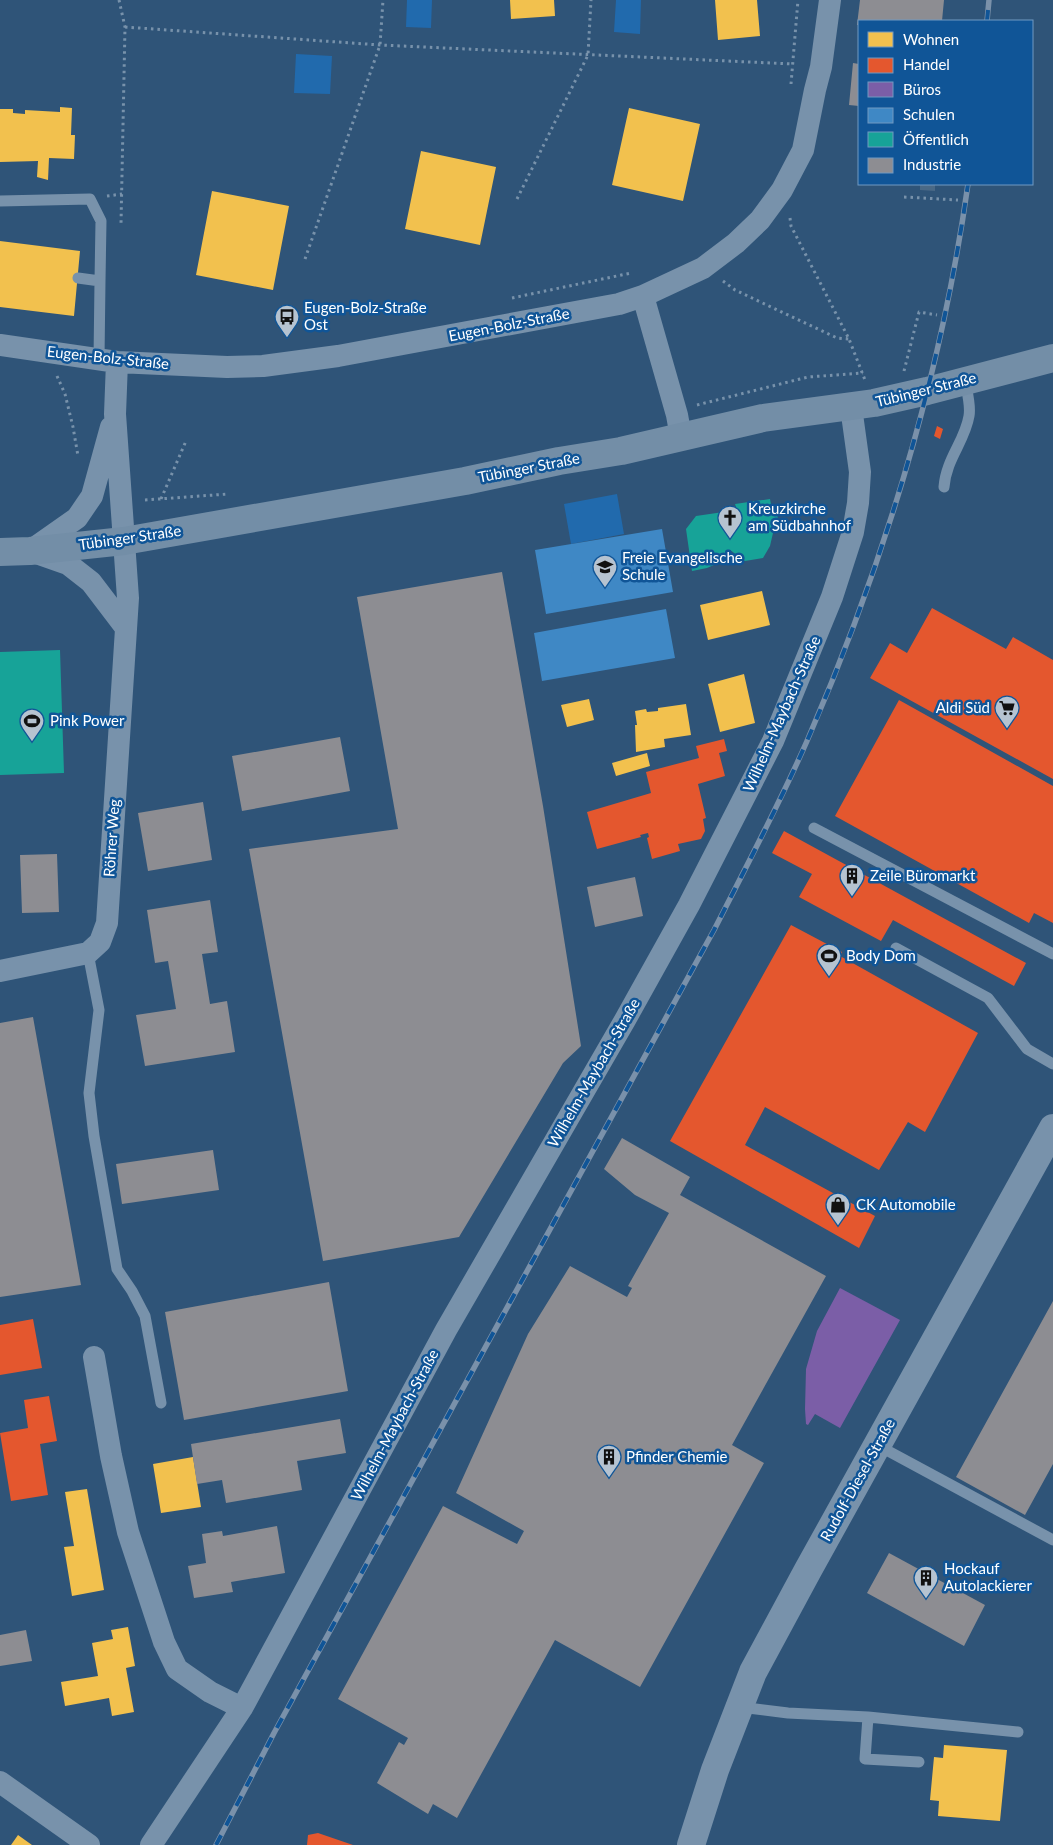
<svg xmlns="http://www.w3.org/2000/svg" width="1053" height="1845" font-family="Lato,sans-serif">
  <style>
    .green { fill: #216aad }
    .homes { fill: #f2c14e }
    .shops { fill: #e4572e }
    .offices { fill: #7b5ea7 }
    .schools { fill: #3f88c5 }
    .public { fill: #17a398 }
    .industry { fill: #8d8d92 }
    .building { fill: #4a6986 }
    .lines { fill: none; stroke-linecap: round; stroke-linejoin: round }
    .path { stroke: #7892ab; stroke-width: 3; stroke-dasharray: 2.5 4; stroke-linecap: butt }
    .service { stroke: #7892ab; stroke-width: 11 }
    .minor { stroke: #7892ab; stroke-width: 22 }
    .tertiary { stroke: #7892ab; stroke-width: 28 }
    .secondary { stroke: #738ea7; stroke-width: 28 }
    .rail-casing { stroke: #7a91aa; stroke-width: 5.5 }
    .rail { stroke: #105597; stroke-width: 4; stroke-dasharray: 11; stroke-linecap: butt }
    .labels { text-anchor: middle; stroke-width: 5; stroke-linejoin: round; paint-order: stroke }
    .poi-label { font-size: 15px; fill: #fff; stroke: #105597; text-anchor: start }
    .street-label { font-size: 15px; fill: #fff; stroke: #105597 }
  </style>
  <rect width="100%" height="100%" fill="#2f5478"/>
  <!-- green -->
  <path class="green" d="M407,0H432L431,28L406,27Z
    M616,0H641L640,34L614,32Z
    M296,54L332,56L330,94L294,93Z
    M617,494L624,534L571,544L564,504Z"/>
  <!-- homes -->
  <path class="homes" d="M510,0H554L555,16L511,19Z
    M715,0H757L760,36L718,40Z
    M60,107L72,108L71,135H75L74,159L49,158L48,180L37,177L38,161L0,162V109H13V113L25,114V110L60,112Z
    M629,108L700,124L683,201L612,185Z
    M421,151L496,167L480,245L405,229Z
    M212,191L289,206L273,290L196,275Z
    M0,241L80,251L74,316L0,307Z
    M762,591L770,625L708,640L700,605Z
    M744,674L755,723L720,732L708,684Z
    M589,699L594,720L567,727L561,705Z
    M686,704L691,735L664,739L665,747L636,752L635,725H637L635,711L646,709L647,712L658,711V708Z
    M647,753L650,766L616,776L612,763Z
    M193,1457L201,1507L161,1513L153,1464Z
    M87,1489L104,1590L72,1596L64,1547L74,1546L65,1492Z
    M128,1627L135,1666L126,1668L134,1712L112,1716L109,1698L65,1706L61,1682L98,1676L92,1643L113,1639L111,1630Z
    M944,1745L1007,1750L1000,1821L938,1816L939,1801L930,1800L934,1757L943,1758Z
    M18,1835L32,1845H11Z"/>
  <!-- shops -->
  <path class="shops" d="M937,426L943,429L940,439L934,436Z
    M932,608L1006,649L1013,637L1053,660V779L870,678L890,643L907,653Z
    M899,700L1053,786V923L1034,913L1029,923L835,816Z
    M724,739L727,751L719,753L725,776L698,784L706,818L703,819L705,831L701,839L678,844L680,851L652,859L647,838L649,837L648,833L640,835L641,837L597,849L587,812L651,793L646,772L699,758L696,746Z
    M784,831L1026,963L1014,986L893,920L881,941L799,897L812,874L772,853Z
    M791,925L842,952L840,956L978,1033L925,1132L908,1122L879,1170L765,1107L745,1145L875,1216L859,1248L670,1141Z
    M33,1319L42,1368L0,1375V1325Z
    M49,1396L57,1441L40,1444L48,1495L11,1501L0,1433L28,1428L24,1400Z
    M318,1833L353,1845H307L308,1835Z"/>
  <!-- offices -->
  <path class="offices" d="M840,1288L900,1320L840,1428L815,1414L808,1425L806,1424L805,1409L806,1369L817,1331Z"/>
  <!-- schools -->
  <path class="schools" d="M662,529L673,592L546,614L535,550Z
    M666,609L675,658L542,681L534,633Z"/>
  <!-- public -->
  <path class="public" d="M770,499L773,515L778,514L776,532L773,533L770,546L763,558L745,561L730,550L716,564L707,568L692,571L686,529L696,516L737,510L735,504Z
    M60,650L64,773L0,775V652Z"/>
  <!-- industry -->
  <path class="industry" d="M860,0H944L942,21H859V25H857Z
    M853,63L859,64V106L849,105Z
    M502,572L543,806L581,1046L563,1063L459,1237L323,1261L249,849L398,829L357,597Z
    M340,737L350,791L242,811L232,756Z
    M203,802L212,860L148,871L138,813Z
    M57,854L59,912L22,913L20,855Z
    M635,877L643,916L595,927L587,887Z
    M210,900L218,952L202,954L210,1004L227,1001L235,1052L145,1066L136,1015L176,1009L168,961L155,963L147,910Z
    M33,1017L81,1285L0,1297V1023Z
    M622,1138L690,1177L680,1195L826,1276L732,1445L764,1463L640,1687L555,1640L457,1818L433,1804L428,1814L377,1783L399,1742L404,1745L408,1738L338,1699L443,1506L517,1544L524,1531L456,1493L528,1334L570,1266L627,1297L632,1288L628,1286L669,1213L635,1195L604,1169Z
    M213,1150L219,1190L122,1204L116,1164Z
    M329,1282L348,1391L184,1420L165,1312Z
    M1053,1301V1464L1025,1515L956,1477Z
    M340,1419L346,1453L297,1461L302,1490L226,1503L222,1480L197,1484L191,1444Z
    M277,1526L285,1573L231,1582L233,1592L194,1598L188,1566L206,1563L202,1534L222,1531L223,1536Z
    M889,1553L985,1605L964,1646L867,1593Z
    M26,1630L32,1661L0,1666V1635Z"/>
  <!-- building -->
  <path class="building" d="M920,184H935V191L920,190Z"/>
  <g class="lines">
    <!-- path -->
    <path class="path" d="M119,0L125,27L121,224
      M125,27L380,45L793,64
      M791,84L798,0
      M107,196L122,194
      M904,197L958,200
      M517,199L588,55L591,0
      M790,218L791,226L849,339L865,380
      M305,259L380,45L383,0
      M723,281L735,290L837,338L849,339
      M512,298L631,273
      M904,371L919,312L937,315
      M57,376L65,394L73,427L78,456
      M697,405L808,377L863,373
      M161,499L186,441
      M145,500L228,494"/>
    <!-- service -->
    <path class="service" d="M0,201L90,199L101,221L100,281
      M78,278L100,281L99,359
      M944,487C946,459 965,441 969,416C971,405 967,392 965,381
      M814,828L1053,954
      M896,948L988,998L1027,1049L1053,1064
      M88,953L99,1010L89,1093L94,1136L117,1269L132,1291L145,1316L161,1403
      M877,1445L1053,1540
      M740,1707L788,1713L868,1717L1018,1732
      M868,1717L865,1759L919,1762"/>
    <!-- minor -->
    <path class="minor" d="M643,296L677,415L681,437
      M0,345L117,362L227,367L263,366L338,356L619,304L643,296L703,268L736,243L760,220L782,190L803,150L815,90L821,67L830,0
      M30,551L77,518L92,496L111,427
      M31,551L68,564L91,582L126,628
      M0,971L88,953L100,942L107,923L128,598L115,414L117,362
      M94,1357L111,1456L128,1532L164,1642L177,1669L210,1692L242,1708
      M0,1782L89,1845
      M151,1845L242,1708L446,1330L625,1020L689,905L773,741L832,597L853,532L858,503L860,472L851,407"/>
    <!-- tertiary -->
    <path class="tertiary" d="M691,1845L715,1770L753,1672L808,1570L1053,1128"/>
    <!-- secondary -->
    <path class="secondary" d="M0,552L30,551L124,541L465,481L559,461L621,451L763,418L874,403L927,391L1053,358"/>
    <defs>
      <path id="rail" d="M987,21L989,0
        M216,1845L274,1733L714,930C746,867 779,805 807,741C884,564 941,375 968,184"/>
    </defs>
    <!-- rail casing -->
    <use href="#rail" class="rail-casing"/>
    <!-- rail -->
    <use href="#rail" class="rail"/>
  </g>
  <!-- icons -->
  <defs>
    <symbol id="bus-pin" viewBox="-11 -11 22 30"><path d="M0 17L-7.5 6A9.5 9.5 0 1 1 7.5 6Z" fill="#b6c3d0" stroke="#105597"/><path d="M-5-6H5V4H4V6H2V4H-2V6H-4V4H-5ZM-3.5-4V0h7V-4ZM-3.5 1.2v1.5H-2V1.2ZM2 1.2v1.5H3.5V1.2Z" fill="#111"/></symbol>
    <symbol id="church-pin" viewBox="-11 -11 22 30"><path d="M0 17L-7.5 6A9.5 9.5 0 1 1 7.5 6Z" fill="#b6c3d0" stroke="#105597"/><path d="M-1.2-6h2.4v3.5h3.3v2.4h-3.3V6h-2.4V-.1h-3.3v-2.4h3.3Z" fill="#111"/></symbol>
    <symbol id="school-pin" viewBox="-11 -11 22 30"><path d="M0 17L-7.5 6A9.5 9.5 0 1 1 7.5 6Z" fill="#b6c3d0" stroke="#105597"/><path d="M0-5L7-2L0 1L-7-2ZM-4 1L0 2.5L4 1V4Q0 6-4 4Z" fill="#111"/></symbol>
    <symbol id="supermarket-pin" viewBox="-11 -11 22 30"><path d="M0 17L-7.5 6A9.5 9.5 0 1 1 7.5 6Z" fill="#b6c3d0" stroke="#105597"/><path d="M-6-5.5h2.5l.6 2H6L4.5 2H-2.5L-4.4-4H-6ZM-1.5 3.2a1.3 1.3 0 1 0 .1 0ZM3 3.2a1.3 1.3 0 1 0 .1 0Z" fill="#111"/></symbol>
    <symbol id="stadium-pin" viewBox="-11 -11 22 30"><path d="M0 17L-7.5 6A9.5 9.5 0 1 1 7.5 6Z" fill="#b6c3d0" stroke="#105597"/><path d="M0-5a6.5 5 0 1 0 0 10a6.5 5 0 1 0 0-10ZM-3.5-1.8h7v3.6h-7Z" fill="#111"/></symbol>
    <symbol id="building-pin" viewBox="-11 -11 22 30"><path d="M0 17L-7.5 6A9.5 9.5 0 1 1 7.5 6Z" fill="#b6c3d0" stroke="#105597"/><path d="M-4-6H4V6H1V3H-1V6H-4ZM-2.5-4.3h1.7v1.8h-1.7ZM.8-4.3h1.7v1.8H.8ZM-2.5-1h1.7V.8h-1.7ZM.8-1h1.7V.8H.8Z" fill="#111"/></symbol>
    <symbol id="shop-pin" viewBox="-11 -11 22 30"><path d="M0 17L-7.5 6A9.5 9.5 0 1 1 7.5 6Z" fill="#b6c3d0" stroke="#105597"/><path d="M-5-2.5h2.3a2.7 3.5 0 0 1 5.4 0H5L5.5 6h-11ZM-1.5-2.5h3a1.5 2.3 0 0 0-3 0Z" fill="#111"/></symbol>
  </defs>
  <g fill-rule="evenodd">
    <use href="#bus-pin" x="273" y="303" width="28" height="38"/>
    <use href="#church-pin" x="716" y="504" width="28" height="38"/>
    <use href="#school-pin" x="591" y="553" width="28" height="38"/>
    <use href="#supermarket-pin" x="993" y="694" width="28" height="38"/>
    <use href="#stadium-pin" x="18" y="707" width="28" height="38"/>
    <use href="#building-pin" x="838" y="862" width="28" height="38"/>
    <use href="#stadium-pin" x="815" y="942" width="28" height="38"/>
    <use href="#shop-pin" x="824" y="1191" width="28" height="38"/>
    <use href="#building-pin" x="595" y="1443" width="28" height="38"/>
    <use href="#building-pin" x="912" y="1564" width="28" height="38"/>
  </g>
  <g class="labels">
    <!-- poi labels -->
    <g class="poi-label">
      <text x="304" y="313">Eugen-Bolz-Straße<tspan x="304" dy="17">Ost</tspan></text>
      <text x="748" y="514">Kreuzkirche<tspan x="748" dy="17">am Südbahnhof</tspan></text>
      <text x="622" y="563">Freie Evangelische<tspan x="622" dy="17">Schule</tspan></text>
      <text x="990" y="713" text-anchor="end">Aldi Süd</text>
      <text x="50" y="726">Pink Power</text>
      <text x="870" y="881">Zeile Büromarkt</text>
      <text x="846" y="961">Body Dom</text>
      <text x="856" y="1210">CK Automobile</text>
      <text x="626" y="1462">Pfinder Chemie</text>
      <text x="944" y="1574">Hockauf<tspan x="944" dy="17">Autolackierer</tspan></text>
    </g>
    <!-- street labels -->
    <g class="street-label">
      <text transform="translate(509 325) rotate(-11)" y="5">Eugen-Bolz-Straße</text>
      <text transform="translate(108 358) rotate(6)" y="5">Eugen-Bolz-Straße</text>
      <text transform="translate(926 390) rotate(-14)" y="5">Tübinger Straße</text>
      <text transform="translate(529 468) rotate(-11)" y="5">Tübinger Straße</text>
      <text transform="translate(130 538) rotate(-8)" y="5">Tübinger Straße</text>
      <text transform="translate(782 714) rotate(-66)" y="5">Wilhelm-Maybach-Straße</text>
      <text transform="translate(112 838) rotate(-86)" y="5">Röhrer Weg</text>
      <text transform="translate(594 1073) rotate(-60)" y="5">Wilhelm-Maybach-Straße</text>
      <text transform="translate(395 1425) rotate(-62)" y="5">Wilhelm-Maybach-Straße</text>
      <text transform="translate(858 1480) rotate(-61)" y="5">Rudolf-Diesel-Straße</text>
    </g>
  </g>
  <!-- legend -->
  <rect x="858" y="20" width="175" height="165" fill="#105597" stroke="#7099c1"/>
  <rect x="868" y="32" width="25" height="15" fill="#f2c14e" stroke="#7099c1"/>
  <text x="903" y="45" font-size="15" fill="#ffffff">Wohnen</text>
  <rect x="868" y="58" width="25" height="15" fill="#e4572e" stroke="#7099c1"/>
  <text x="903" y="70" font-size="15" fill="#ffffff">Handel</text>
  <rect x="868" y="82" width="25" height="15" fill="#7b5ea7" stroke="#7099c1"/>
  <text x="903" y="95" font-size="15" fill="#ffffff">Büros</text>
  <rect x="868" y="108" width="25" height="15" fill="#3f88c5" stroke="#7099c1"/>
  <text x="903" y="120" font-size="15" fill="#ffffff">Schulen</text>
  <rect x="868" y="132" width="25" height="15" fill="#17a398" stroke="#7099c1"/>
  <text x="903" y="145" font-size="15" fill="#ffffff">Öffentlich</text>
  <rect x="868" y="158" width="25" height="15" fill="#8d8d92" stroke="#7099c1"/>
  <text x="903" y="170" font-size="15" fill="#ffffff">Industrie</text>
</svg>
